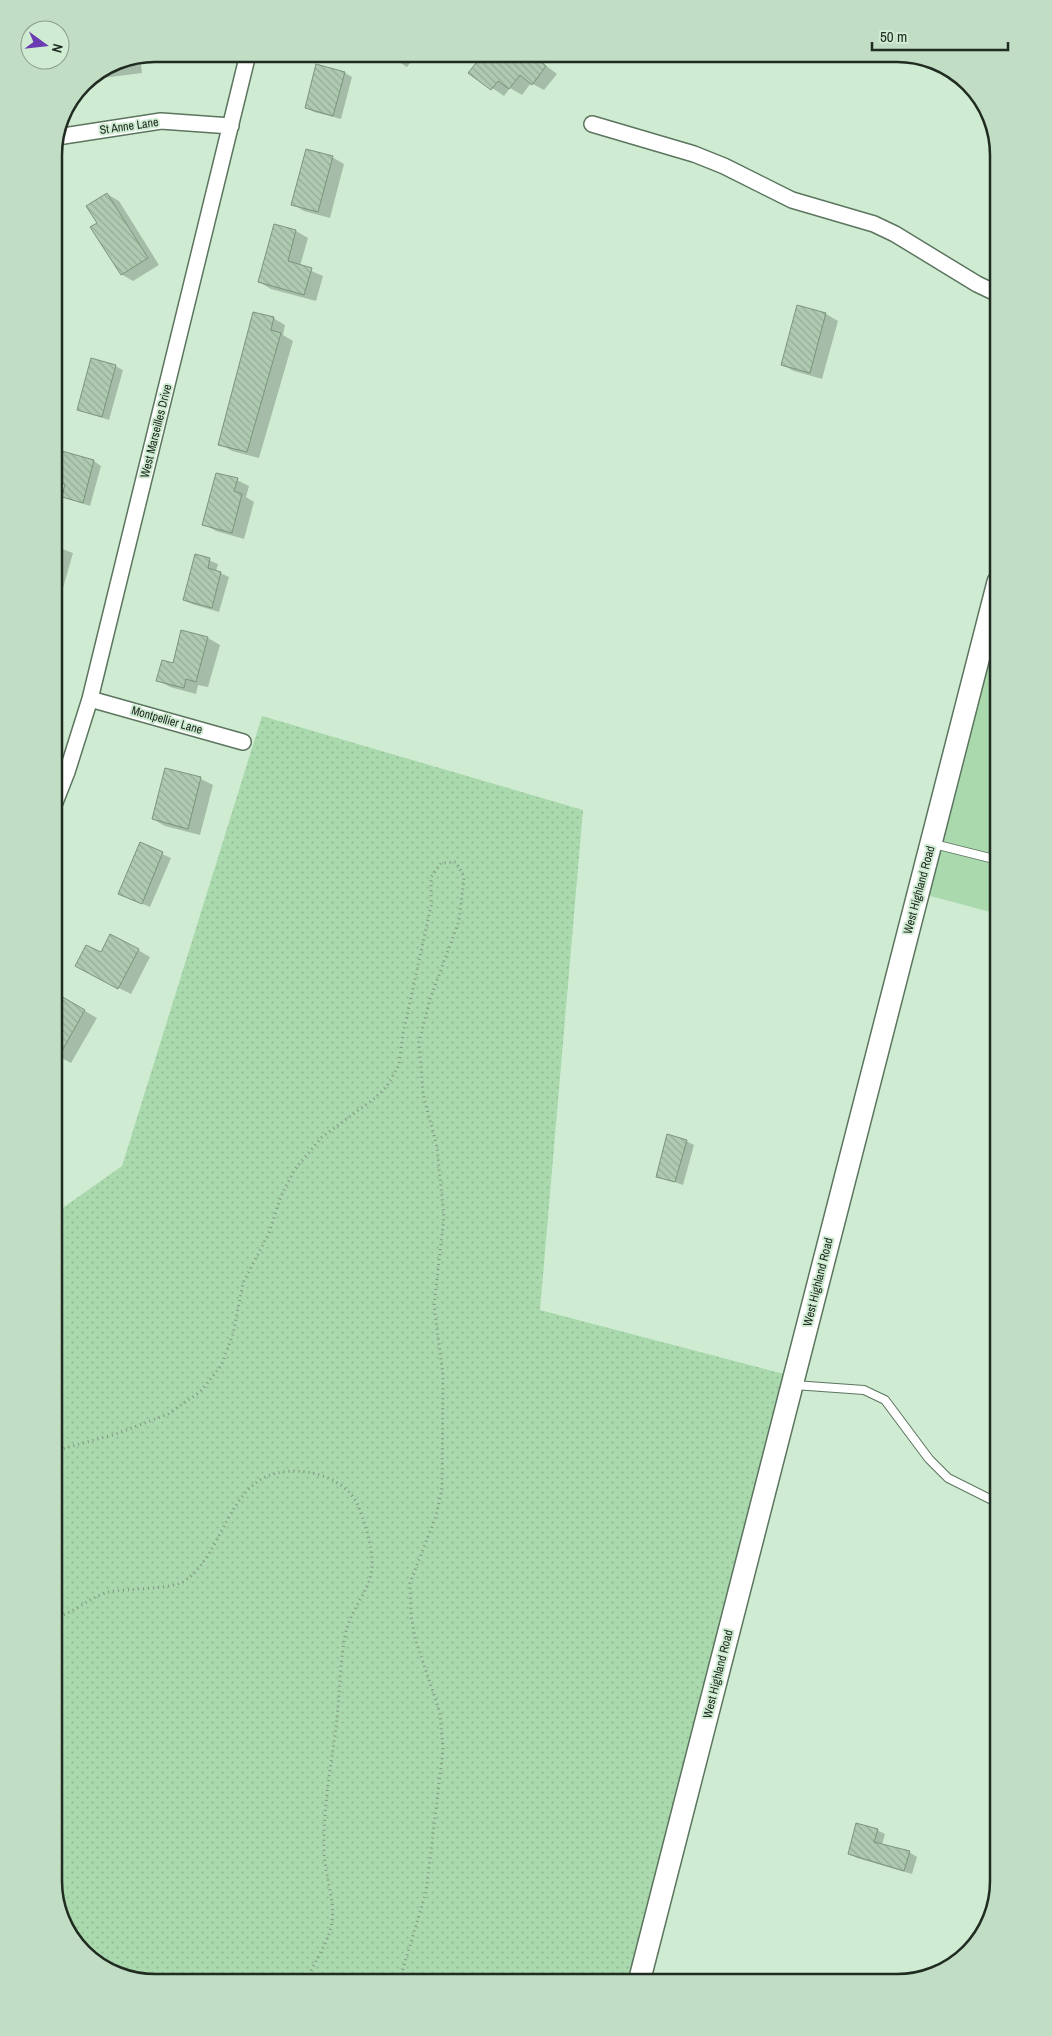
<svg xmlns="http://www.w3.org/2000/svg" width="1052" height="2036" font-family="'Archivo Narrow',sans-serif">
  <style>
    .grass { fill: url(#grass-dots) }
    .park { fill: #aad9ae }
    .shadow { fill: #0003 }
    .building { fill: url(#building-back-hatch); stroke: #7a957c }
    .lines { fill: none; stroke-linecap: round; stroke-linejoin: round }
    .lane-casing { stroke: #5b755e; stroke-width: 10 }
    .street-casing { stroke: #5b755e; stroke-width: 18 }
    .secondary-casing { stroke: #5b755e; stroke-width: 24 }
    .path { stroke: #819683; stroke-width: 3; stroke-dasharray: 1 4; stroke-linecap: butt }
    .lane { stroke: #fff; stroke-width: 8 }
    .street { stroke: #fff; stroke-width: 15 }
    .secondary { stroke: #fff; stroke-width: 21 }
    .labels { text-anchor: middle; stroke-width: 4; stroke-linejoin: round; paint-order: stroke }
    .street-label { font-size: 12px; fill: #202b21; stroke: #cfecd2 }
    .rim { fill: none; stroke: #202b21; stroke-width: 2.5 }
  </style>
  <defs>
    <pattern id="grass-dots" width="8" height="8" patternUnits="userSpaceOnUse" patternTransform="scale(1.25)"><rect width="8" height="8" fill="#aad9ae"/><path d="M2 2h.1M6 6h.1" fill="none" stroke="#92ba95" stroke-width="1.8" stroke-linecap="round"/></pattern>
    <pattern id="building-back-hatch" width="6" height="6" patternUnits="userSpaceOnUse" patternTransform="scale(1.25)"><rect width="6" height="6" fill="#aecab0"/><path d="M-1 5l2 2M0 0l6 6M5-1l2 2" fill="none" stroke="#95ae97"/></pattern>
  </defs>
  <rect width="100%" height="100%" fill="#cfecd2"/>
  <!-- grass -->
  <path class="grass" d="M262,716L583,810L540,1310L784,1374L639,1982H149L94,1961L61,1919L54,1881V1214L122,1166Z"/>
  <!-- park -->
  <path class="park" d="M998,584V914L919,893Z"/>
  <!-- shadow -->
  <path class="shadow" d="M183,54H197L190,58Z
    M386,54H417L407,67Z
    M484,54H552L544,64L557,74L544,90L531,83L522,95L510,88L504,96L470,73Z
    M140,57L142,73L95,79L92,78L117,61Z
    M345,73L352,77L341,119L314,112L306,107Z
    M332,157L344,164L330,218L304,211L292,204Z
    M107,194L119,201L159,265L133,281L121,274Z
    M296,231L308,238L300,266L323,276L316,301L271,289L259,282Z
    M798,307L826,314L838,321L822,379L794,371L782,365Z
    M273,318L285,325L283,335L293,341L259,458L232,451L220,444Z
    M115,366L123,370L109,420L79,410Z
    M94,461L101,466L90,506L63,497L66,485L55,480Z
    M237,480L249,486L246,497L254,502L244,539L216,531L204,524Z
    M54,546L73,553L63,588L54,585Z
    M196,555L218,564L216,571L229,577L219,612L192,604L184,600Z
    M54,615L63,621L54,658Z
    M182,631L208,638L220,645L208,687L198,685L196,694L170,687L158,680L173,664Z
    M166,769L201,779L213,785L200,835L165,826L153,819Z
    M140,844L171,858L150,907L120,894Z
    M138,950L150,957L131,994L89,973L101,954Z
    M57,995L97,1018L71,1063L54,1054V1000Z
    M686,1141L694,1145L683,1185L657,1176Z
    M877,1830L885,1834L882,1845L909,1852L917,1857L912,1874L857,1858L849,1854Z"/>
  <!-- building -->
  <path class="building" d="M483,54H530L546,66L532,85L520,75L509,89L498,81L491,90L468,73Z
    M316,64L345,72L333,116L305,108Z
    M306,149L333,156L318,212L291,205Z
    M107,193L148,258L121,275L90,227L97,223L86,206Z
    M274,224L296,230L288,261L312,268L304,295L258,282Z
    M797,305L826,313L810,373L781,365Z
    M253,312L274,317L271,330L281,333L247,452L218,445Z
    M91,358L116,365L102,417L77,410Z
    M62,451L94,460L83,503L62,497L65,484L54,481Z
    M216,473L238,478L234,491L242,494L232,533L202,525Z
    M195,554L210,558L208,568L221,572L212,608L183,600Z
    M181,630L208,637L196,682L186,679L184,688L156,681L162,660L173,663Z
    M165,768L201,777L188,829L152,819Z
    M140,842L163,852L142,904L118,894Z
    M110,934L139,949L118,989L75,966L86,945L101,952Z
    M54,992L85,1010L54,1065Z
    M667,1134L687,1140L675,1182L656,1177Z
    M856,1823L878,1829L874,1842L910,1851L904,1871L848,1854Z"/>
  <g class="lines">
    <defs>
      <path id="lane" d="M934,844L998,860
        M794,1385L864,1390L885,1400L929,1459L948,1478L998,1503"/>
      <path id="street" d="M592,124L694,154L724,166L792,200L874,224L895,234L977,284L998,294
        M57,137L161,121L231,126
        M90,699L243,742
        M54,805L67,772L90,699L248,54"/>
      <path id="secondary" d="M639,1982L998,582"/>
    </defs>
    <!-- lane casing -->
    <use href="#lane" class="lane-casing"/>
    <!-- street casing -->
    <use href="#street" class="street-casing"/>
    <!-- secondary casing -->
    <use href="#secondary" class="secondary-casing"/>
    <!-- path -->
    <path class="path" d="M54,1451L116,1434L168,1414L200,1392L221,1366L233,1334L243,1283L269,1233L281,1196L295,1169L322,1137L375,1098L387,1086L399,1065L403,1034L431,906V877L441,863L456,862L464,877L459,921L430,999L419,1042L423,1094L437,1147L444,1217L434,1305L443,1375L442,1488L436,1516L410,1583L411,1615L415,1638L440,1713L443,1750L426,1892L399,1982
      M54,1617C75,1614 88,1597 109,1592C127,1588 173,1590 186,1580C223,1553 228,1484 277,1473C306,1466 348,1478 359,1508C367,1529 378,1562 368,1584C360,1602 349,1616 345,1636C340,1663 340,1691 337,1718C332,1762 323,1804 324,1849C324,1873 335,1898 332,1922C329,1943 313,1963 306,1982"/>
    <!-- lane -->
    <use href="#lane" class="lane"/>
    <!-- street -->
    <use href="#street" class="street"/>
    <!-- secondary -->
    <use href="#secondary" class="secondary"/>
  </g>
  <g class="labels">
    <!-- street labels -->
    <g class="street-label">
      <text transform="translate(129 126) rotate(-8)" y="4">St Anne Lane</text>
      <text transform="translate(156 431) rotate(-76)" y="4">West Marseilles Drive</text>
      <text transform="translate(167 720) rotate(16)" y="4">Montpellier Lane</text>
      <text transform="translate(919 890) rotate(-75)" y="4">West Highland Road</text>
      <text transform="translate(818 1282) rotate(-76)" y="4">West Highland Road</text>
      <text transform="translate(718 1674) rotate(-76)" y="4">West Highland Road</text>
    </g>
  </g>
  <!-- crop -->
  <path d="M0 0H1052V2036H0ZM155 62H897A93 93 0 0 1 990 155V1881A93 93 0 0 1 897 1974H155A93 93 0 0 1 62 1881V155A93 93 0 0 1 155 62Z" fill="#c1ddc4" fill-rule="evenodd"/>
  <path class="rim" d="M155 62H897A93 93 0 0 1 990 155V1881A93 93 0 0 1 897 1974H155A93 93 0 0 1 62 1881V155A93 93 0 0 1 155 62Z"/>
  <!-- north arrow -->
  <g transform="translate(45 45) rotate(105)"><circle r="24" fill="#cfecd2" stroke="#899f8b"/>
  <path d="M0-4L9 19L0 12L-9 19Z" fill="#6b3bb2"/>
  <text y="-8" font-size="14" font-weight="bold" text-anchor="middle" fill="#202b21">N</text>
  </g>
  <!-- scale -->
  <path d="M872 42v8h136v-8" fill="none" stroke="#202b21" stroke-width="2.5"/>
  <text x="880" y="42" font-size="15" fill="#202b21" stroke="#cfecd2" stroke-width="4" paint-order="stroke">50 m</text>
</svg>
